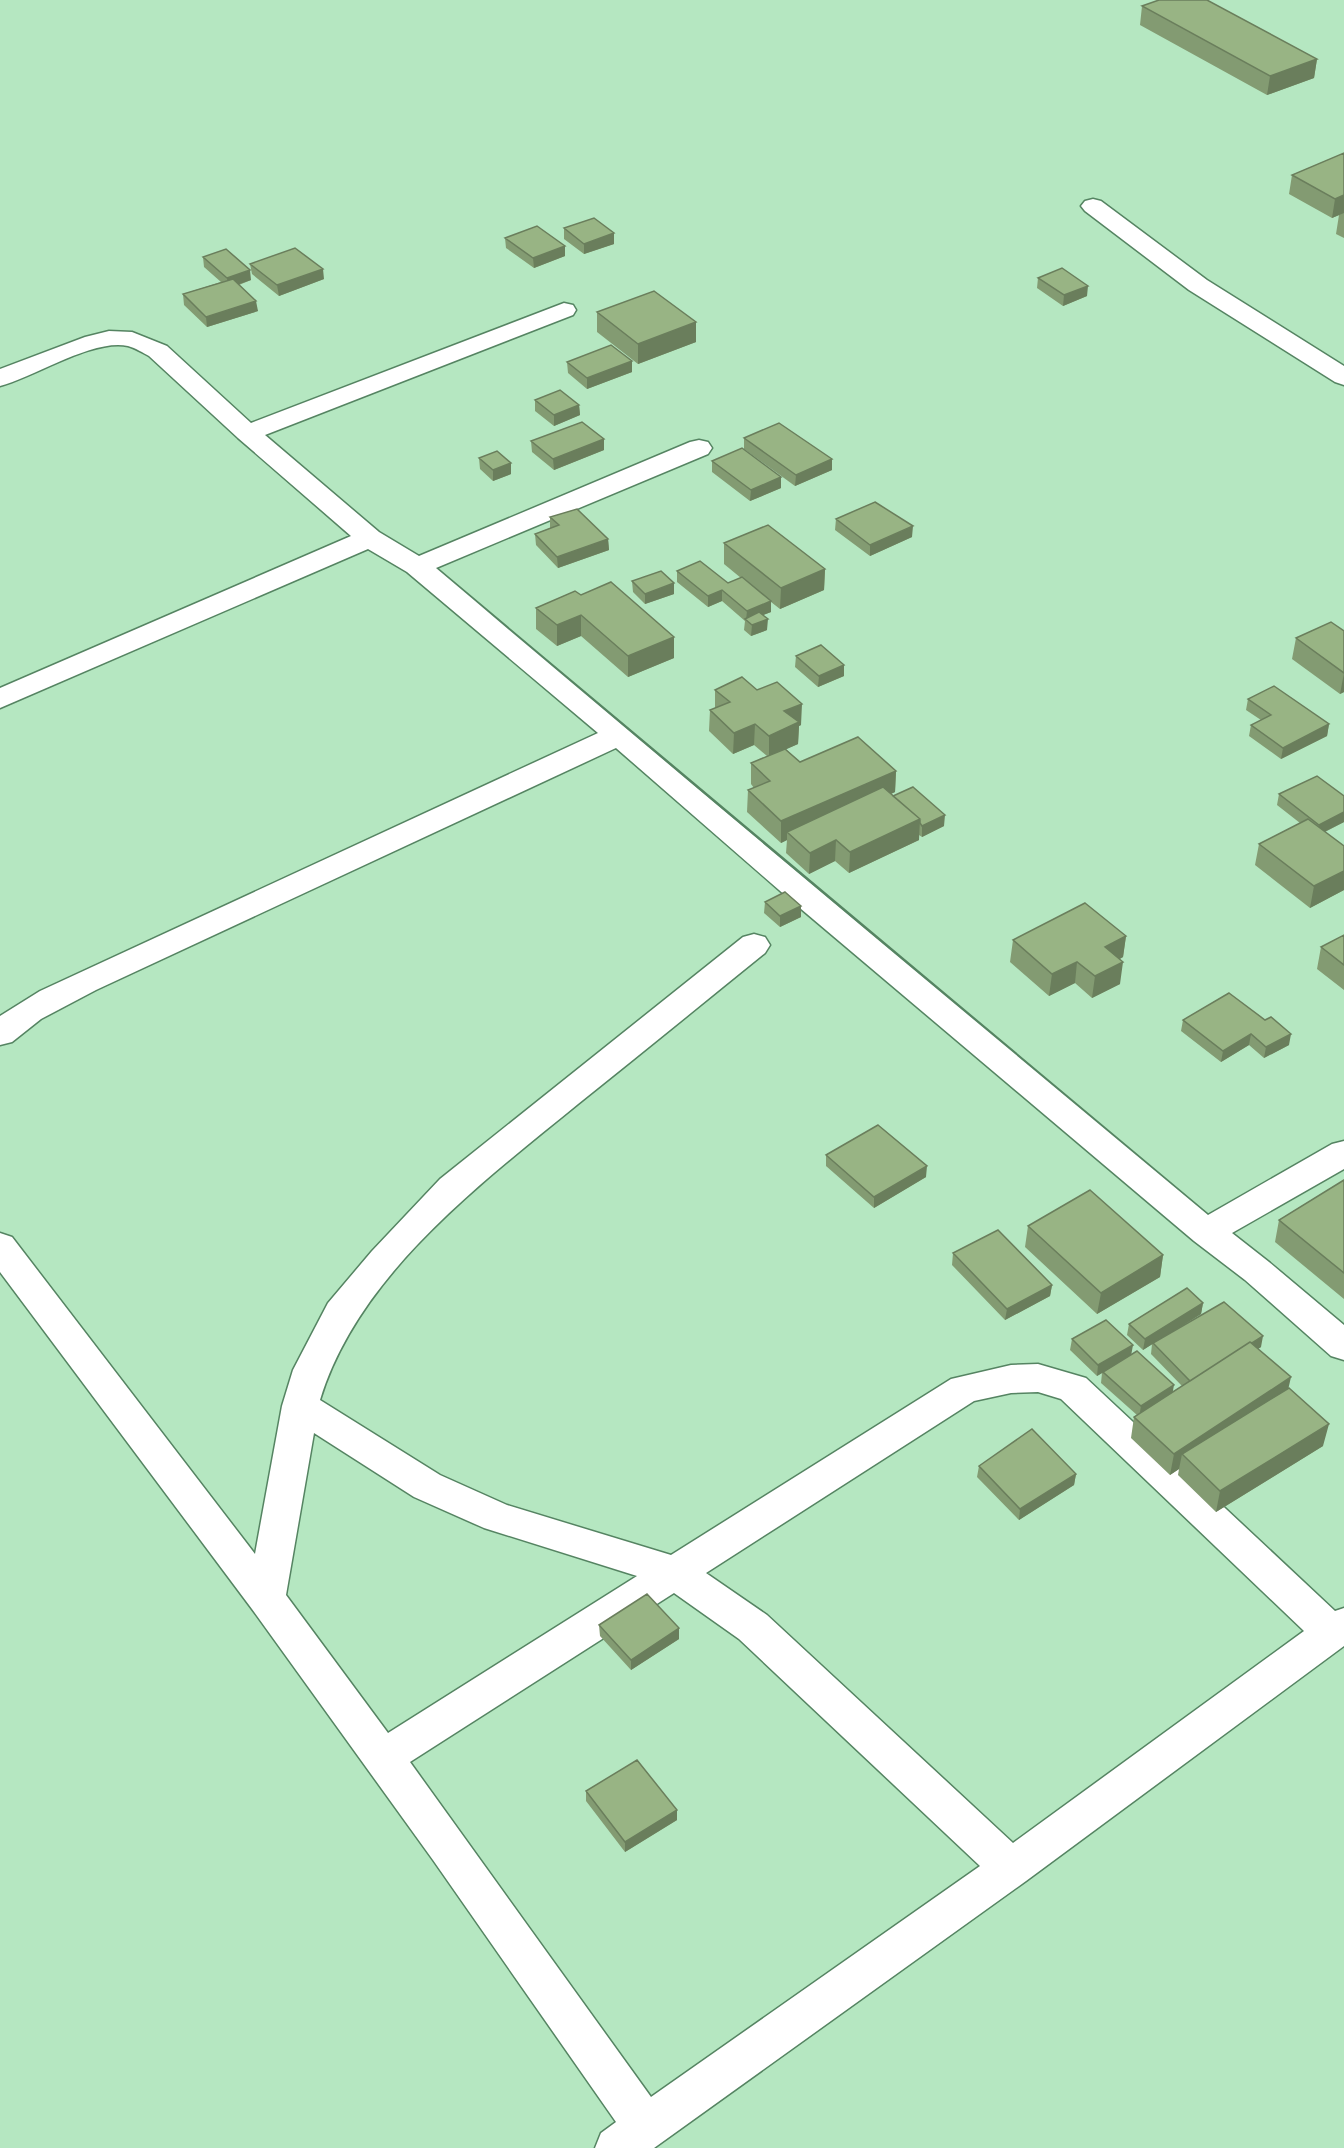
<svg xmlns="http://www.w3.org/2000/svg" width="1344" height="2148" font-family="Poppins,sans-serif">
  <style>
    .lines { fill: none; stroke-linecap: round; stroke-linejoin: round }
    .minor-casing { stroke: #558462; stroke-width: 3 }
    .minor { fill: #fff; fill-rule: evenodd }
    .wall { fill: #839b72 }
    .shaded-wall { fill: #6a7e5c }
    .building { fill: #98b484; stroke: #6a7e5c; stroke-width: 1.5 }
  </style>
  <rect width="100%" height="100%" fill="#b5e7c1"/>
  <g class="lines">
    <defs>
      <path id="minor" d="M1093,199L1101,201L1207,280L1344,366V385L1335,382L1189,290L1085,211L1081,206L1085,201Z
        M564,303L573,305L576,310L573,315L265,435L379,532L419,556L690,442L699,440L708,442L712,448L708,454L436,568C692,785 950,1000 1208,1215L1332,1144L1344,1141V1169L1232,1233L1269,1262L1344,1325V1360L1331,1356L1245,1280L1194,1241L794,903L616,748L96,990L41,1019L12,1042L0,1045V1016L40,991L598,733L407,572L368,549L0,708V688L351,536L238,438L149,356C143,353 136,348 128,346C94,338 34,377 0,386V369L85,337L109,331L132,332L167,346L251,423Z
        M754,934L765,937L770,945L765,953C703,1003 641,1054 578,1104C480,1184 358,1275 320,1400L440,1475L507,1505L671,1555L951,1379L1011,1365L1038,1364L1086,1378L1335,1611L1344,1608V1646L1026,1881L654,2148H595L601,2133L616,2122L433,1860L252,1609L0,1272V1233L12,1237L255,1554L282,1406L293,1370L328,1303L372,1251L440,1179L743,937ZM1038,1392L1061,1399L1304,1631L1013,1843L767,1615L706,1573L974,1401L1011,1393ZM314,1433L414,1497L484,1528L637,1576L388,1733L286,1595ZM674,1593L739,1639L980,1866L651,2097L410,1762Z"/>
    </defs>
    <!-- minor casing -->
    <use href="#minor" class="minor-casing"/>
    <!-- minor -->
    <use href="#minor" class="minor"/>
  </g>
  <!-- wall -->
  <path class="wall" d="M1142,6L1317,59L1314,78L1267,95L1140,25Z
    M1344,153V238L1336,234L1339,215L1332,218L1289,194L1292,175Z
    M564,228L614,233V244L584,254L564,239Z
    M505,238L565,256L534,268L506,248Z
    M203,257L251,280L239,285L258,311L207,327L184,305L183,294L221,282L204,267Z
    M250,264L324,279L279,296L252,274Z
    M1038,278L1087,296L1063,306L1037,288Z
    M597,312L696,342L638,364L597,332Z
    M567,362L632,372L587,389L568,373Z
    M535,400L579,405L580,415L554,426L535,411Z
    M744,438L832,459V470L795,486L744,449Z
    M604,439V450L554,470L532,452L531,441Z
    M479,458L511,463V474L493,481L480,469Z
    M712,461L781,488L750,501L712,472Z
    M550,517L608,539L609,550L558,568L536,545L535,534L550,528Z
    M836,519L912,537L870,556L835,530Z
    M724,543L825,569L824,590L780,609L771,602V612L763,615L767,630L751,636L744,630L745,621L722,601L708,607L677,582V571L728,583L741,578L724,564Z
    M632,581L674,594L645,604L633,592Z
    M575,591L674,658L628,677L581,636L557,646L536,629V608Z
    M1344,631V692L1340,694L1292,659L1296,638Z
    M796,656L844,665V676L818,687L795,667Z
    M715,690L801,725L799,726L798,744L786,749L800,762L896,771L895,792L891,794L944,826L922,837L919,835V840L849,873L835,861L809,874L786,853L787,840L781,843L747,812L748,790L754,788L751,784V763L767,756L754,745L733,754L709,731L710,710L715,708Z
    M1248,699L1329,724L1327,736L1281,759L1249,736L1251,725L1261,720L1246,710Z
    M1279,794L1344,796V822L1325,832L1344,846V890L1310,908L1255,865L1259,844L1300,823L1277,805Z
    M765,902L801,917L780,927L764,913Z
    M1344,935V990L1317,969L1321,947Z
    M1126,936L1123,957L1120,959V984L1092,998L1075,983L1049,996L1010,962L1013,940Z
    M1229,993L1289,1045L1264,1058L1249,1045L1221,1062L1181,1031L1183,1020Z
    M826,1155L926,1177L874,1208L826,1166Z
    M1344,1180V1299L1275,1242L1279,1220Z
    M1028,1226L1163,1255L1160,1277L1097,1314L1025,1247Z
    M953,1253L1052,1285L1050,1296L1005,1320L952,1265Z
    M1203,1303L1201,1314L1168,1335L1261,1347L1258,1349L1288,1388L1323,1446L1216,1512L1178,1475L1179,1469L1170,1475L1131,1438L1134,1417L1137,1415L1101,1383L1102,1373L1097,1376L1070,1350L1072,1339L1132,1354L1172,1392L1182,1386L1151,1354L1152,1344L1143,1350L1127,1335L1129,1324Z
    M979,1466L1076,1474L1074,1485L1019,1520L977,1477Z
    M599,1625L679,1639L631,1670L600,1636Z
    M586,1791L677,1820L625,1852L586,1801Z"/>
  <!-- shaded-wall -->
  <path class="shaded-wall" d="M1317,59L1314,78L1267,95L1270,76Z
    M1344,195V213L1332,218L1335,199Z
    M614,233V244L584,254V244Z
    M565,246V256L534,268L533,258Z
    M323,269L324,279L279,296L277,285Z
    M250,270L251,280L228,288L227,278Z
    M1088,286L1087,296L1063,306L1064,295Z
    M256,301L258,311L207,327L206,317Z
    M696,322V342L638,364V344Z
    M632,361V372L587,389V378Z
    M579,405L580,415L554,426V415Z
    M604,439V450L554,470L553,459Z
    M832,459V470L795,486L796,475Z
    M511,463V474L493,481V470Z
    M781,477V488L750,501L751,490Z
    M913,526L912,537L870,556V545Z
    M608,539L609,550L558,568L557,557Z
    M825,569L824,590L780,609L781,588Z
    M674,583V594L645,604V594Z
    M722,590V601L708,607V596Z
    M771,601V612L748,621L746,620L747,611Z
    M581,615V636L557,646V625Z
    M768,619L767,630L751,636L752,625Z
    M674,637V658L628,677V656Z
    M844,665V676L818,687L819,676Z
    M1344,673V692L1340,694Z
    M802,704L801,725L799,726L798,744L769,757V736L784,711Z
    M755,724L754,745L733,754L734,733Z
    M1329,724L1327,736L1281,759L1283,748Z
    M896,771L895,792L793,837L787,832V840L781,843V821Z
    M1344,812V822L1316,836L1319,825Z
    M945,815L944,826L922,837V826Z
    M920,819L919,840L849,873L850,852Z
    M836,840L835,861L809,874L810,853Z
    M1344,871V890L1310,908L1314,886Z
    M801,906V917L780,927V916Z
    M1126,936L1123,957L1102,968L1105,947Z
    M1077,962L1075,983L1049,996L1052,974Z
    M1123,962L1120,984L1092,998L1095,976Z
    M1251,1034L1249,1045L1221,1062L1223,1051Z
    M1291,1034L1289,1045L1264,1058L1266,1047Z
    M927,1166L926,1177L874,1208V1197Z
    M1163,1255L1160,1277L1097,1314L1101,1293Z
    M1052,1285L1050,1296L1005,1320L1007,1309Z
    M1203,1303L1201,1314L1143,1350L1145,1339Z
    M1263,1336L1261,1347L1189,1393L1191,1382Z
    M1133,1345L1131,1356L1097,1376L1098,1365Z
    M1291,1377L1286,1399L1182,1454L1179,1469L1170,1475L1174,1454Z
    M1174,1385L1172,1396L1139,1418L1141,1406Z
    M1329,1424L1323,1446L1216,1512L1220,1491Z
    M1076,1474L1074,1485L1019,1520L1020,1509Z
    M679,1628V1639L631,1670V1660Z
    M677,1810V1820L625,1852V1842Z"/>
  <!-- building -->
  <path class="building" d="M1159,0H1207L1317,59L1270,76L1142,6Z
    M1344,153V195L1335,199L1292,175Z
    M594,218L614,233L584,244L564,228Z
    M537,226L565,246L533,258L505,238Z
    M295,248L323,269L277,285L250,264Z
    M226,249L250,270L227,278L203,257Z
    M1062,268L1088,286L1064,295L1038,278Z
    M233,279L256,301L206,317L183,294Z
    M654,291L696,322L638,344L597,312Z
    M611,345L632,361L587,378L567,362Z
    M560,390L579,405L554,415L535,400Z
    M582,422L604,439L553,459L531,441Z
    M779,423L832,459L796,475L744,438Z
    M742,448L781,477L751,490L712,461Z
    M497,451L511,463L493,470L479,458Z
    M875,502L913,526L870,545L836,519Z
    M577,509L608,539L557,557L535,534L559,525L550,517Z
    M768,525L825,569L781,588L724,543Z
    M700,561L728,583L742,577L771,601L747,611L722,590L708,596L677,571Z
    M661,571L674,583L645,594L632,581Z
    M611,582L674,637L628,656L581,615L557,625L536,608L575,591L581,595Z
    M759,612L768,619L752,625L745,619Z
    M1331,622L1344,631V673L1296,638Z
    M821,645L844,665L819,676L796,656Z
    M742,677L757,690L777,682L802,704L784,711L799,722L769,736L755,724L734,733L710,710L730,702L715,690Z
    M1274,686L1329,724L1283,748L1251,725L1271,715L1248,699Z
    M858,737L896,771L781,821L748,790L770,781L751,763L785,749L800,762Z
    M1317,776L1344,796V812L1319,825L1279,794Z
    M883,787L920,819L850,852L836,840L810,853L787,832Z
    M913,787L945,815L922,826L920,823V819L893,796Z
    M1308,819L1344,846V871L1314,886L1259,844Z
    M785,892L801,906L780,916L765,902Z
    M1085,903L1126,936L1105,947L1123,962L1095,976L1077,962L1052,974L1013,940Z
    M1344,935V965L1321,947Z
    M1229,993L1265,1020L1271,1017L1291,1034L1266,1047L1251,1034L1223,1051L1183,1020Z
    M878,1125L927,1166L874,1197L826,1155Z
    M1344,1180V1273L1279,1220Z
    M1090,1190L1163,1255L1101,1293L1028,1226Z
    M998,1230L1052,1285L1007,1309L953,1253Z
    M1187,1288L1203,1303L1145,1339L1129,1324Z
    M1224,1302L1263,1336L1252,1343L1250,1342L1190,1381L1153,1343Z
    M1106,1320L1133,1345L1098,1365L1072,1339Z
    M1250,1342L1291,1377L1174,1454L1134,1417Z
    M1137,1351L1174,1385L1141,1406L1103,1372Z
    M1289,1388L1329,1424L1220,1491L1182,1454Z
    M1032,1429L1076,1474L1020,1509L979,1466Z
    M647,1594L679,1628L631,1660L599,1625Z
    M637,1760L677,1810L625,1842L586,1791Z"/>
</svg>
